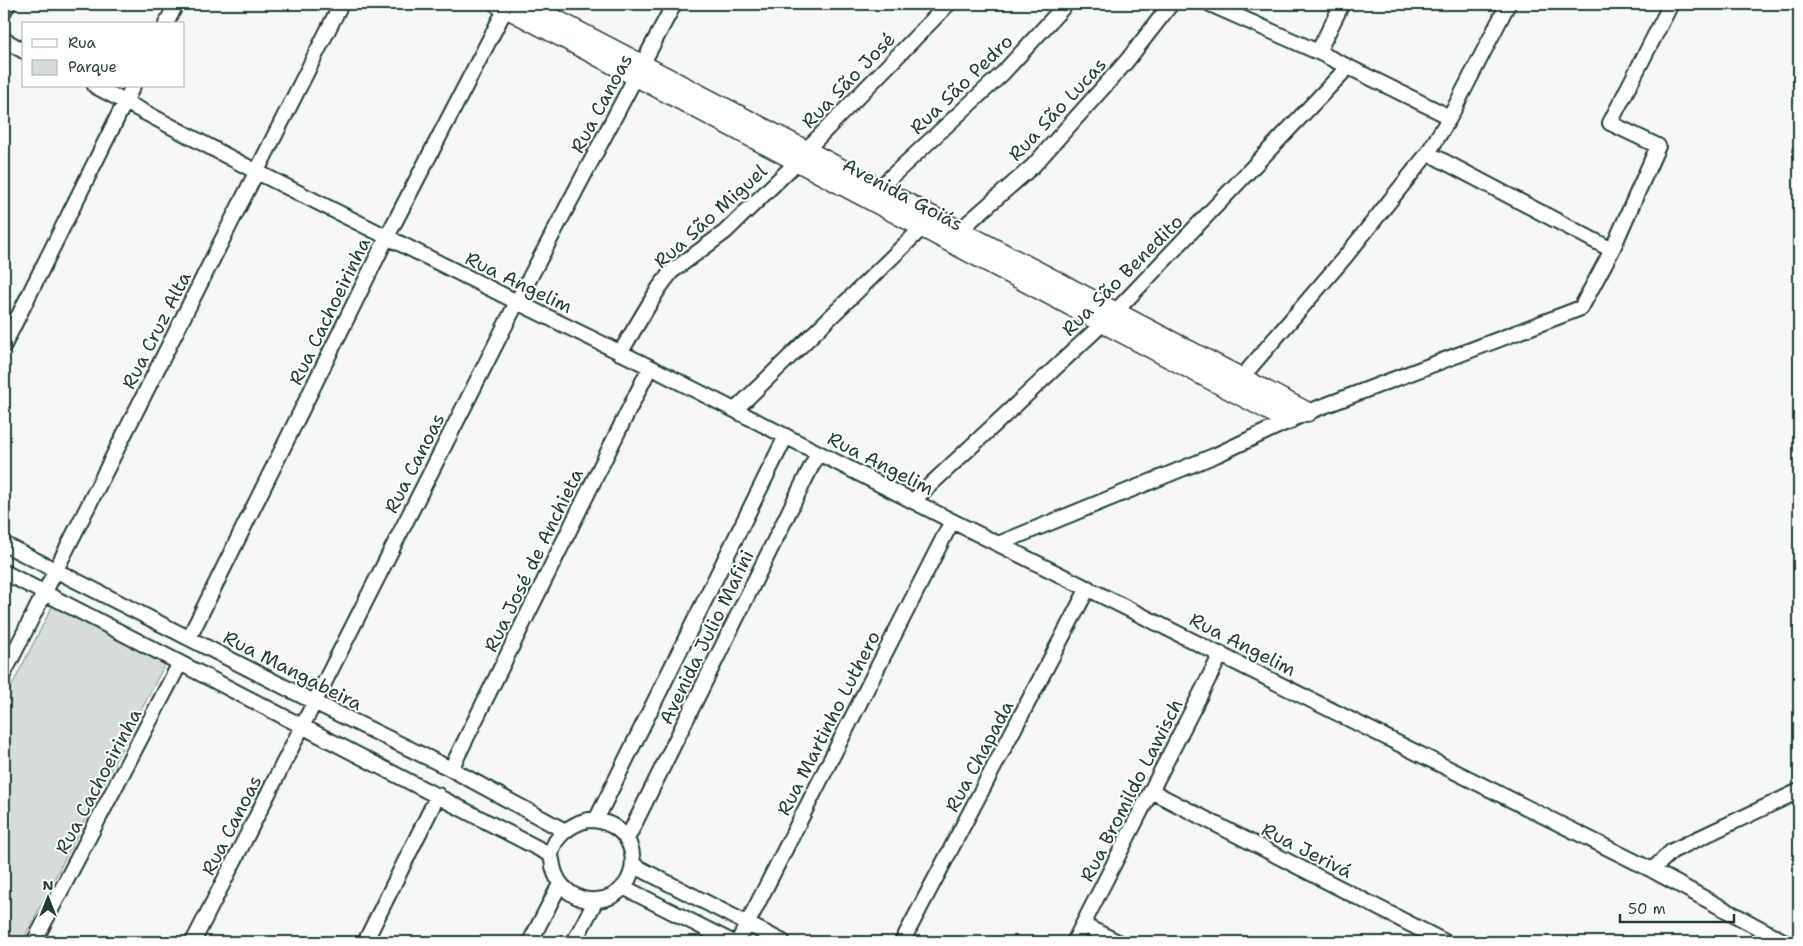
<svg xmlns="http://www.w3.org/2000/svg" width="1803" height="946" font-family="'Shantell Sans',sans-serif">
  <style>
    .green { fill: #d6dcdb; stroke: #7a8c88 }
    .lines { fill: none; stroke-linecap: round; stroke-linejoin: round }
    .minor-casing { stroke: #1f3d34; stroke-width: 18 }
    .tertiary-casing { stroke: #1f3d34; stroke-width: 21 }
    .minor { stroke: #fff; stroke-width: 14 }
    .tertiary { stroke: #fff; stroke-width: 18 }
    .labels { text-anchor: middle; stroke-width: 4; stroke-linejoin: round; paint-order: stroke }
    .street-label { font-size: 19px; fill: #1f3d34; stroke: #fff }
  </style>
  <rect width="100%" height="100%" fill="#f6f7f7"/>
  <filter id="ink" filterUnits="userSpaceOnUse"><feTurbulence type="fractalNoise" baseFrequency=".02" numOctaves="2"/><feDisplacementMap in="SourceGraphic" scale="10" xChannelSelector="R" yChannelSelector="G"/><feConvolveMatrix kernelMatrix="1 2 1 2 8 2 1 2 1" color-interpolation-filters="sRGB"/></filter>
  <g filter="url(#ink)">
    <!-- green -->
    <path class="green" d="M54,603L167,660L22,942H4V701Z"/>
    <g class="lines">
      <defs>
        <path id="minor" d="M1210,4L1318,52L1450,117
          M4,11L8,4
          M166,24L176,4
          M4,40L24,51
          M1318,52L1342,4
          M95,86L257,172L517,302L650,367L952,521L1652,870L1785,942
          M1428,153L1612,250
          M879,188L1003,73L1066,4
          M960,230L1033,166L1126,62L1171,4
          M4,345L133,86
          M620,353L659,288L671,272L725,232L797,162L807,149L948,4
          M1236,384L1345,257L1428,153L1450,117L1508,4
          M735,410L922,228
          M914,500L1115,312L1348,67
          M4,544L314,702L451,769L565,831
          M998,544L1216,455L1308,412L1581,308L1612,250L1658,146L1610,123L1671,4
          M4,572L551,855
          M189,638L387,237L508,4
          M4,673L341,4
          M451,769L650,367
          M1151,791L1445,942
          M588,820C645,820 647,895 597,900C576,902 557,887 553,866C553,863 551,858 551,855C553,836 572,824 588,820Z
          M596,820L786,436
          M627,839L818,453
          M633,865L783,942
          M1652,870L1672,851L1799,791
          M623,887L732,942
          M1083,925L1118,942
          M34,942L180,663
          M193,942L517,302L674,4
          M365,942L438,795
          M530,942L560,884
          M574,942L596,900
          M738,942L952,521
          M902,942L1088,588
          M1074,942L1221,654"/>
        <path id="tertiary" d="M498,4L1288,421
          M527,4L1308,412"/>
      </defs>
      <!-- minor casing -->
      <use href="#minor" class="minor-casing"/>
      <!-- tertiary casing -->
      <use href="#tertiary" class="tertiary-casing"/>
      <!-- minor -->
      <use href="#minor" class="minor"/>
      <!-- tertiary -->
      <use href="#tertiary" class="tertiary"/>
    </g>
  </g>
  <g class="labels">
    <!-- street labels -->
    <g class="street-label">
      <text transform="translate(848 80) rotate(-46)" y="7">Rua São José</text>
      <text transform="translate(961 84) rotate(-44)" y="7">Rua São Pedro</text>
      <text transform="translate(601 103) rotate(-62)" y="7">Rua Canoas</text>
      <text transform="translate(1057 109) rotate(-47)" y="7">Rua São Lucas</text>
      <text transform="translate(903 194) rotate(28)" y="7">Avenida Goiás</text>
      <text transform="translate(710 216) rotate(-42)" y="7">Rua São Miguel</text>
      <text transform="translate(1122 275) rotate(-45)" y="7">Rua São Benedito</text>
      <text transform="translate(519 282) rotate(26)" y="7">Rua Angelim</text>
      <text transform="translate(329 311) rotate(-64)" y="7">Rua Cachoeirinha</text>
      <text transform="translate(156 330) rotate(-63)" y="7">Rua Cruz Alta</text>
      <text transform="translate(414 463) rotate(-63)" y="7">Rua Canoas</text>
      <text transform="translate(881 463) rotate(27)" y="7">Rua Angelim</text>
      <text transform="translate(533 560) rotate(-64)" y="7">Rua José de Anchieta</text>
      <text transform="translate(706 637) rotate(-64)" y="7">Avenida Julio Mafini</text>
      <text transform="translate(1243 644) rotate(27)" y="7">Rua Angelim</text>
      <text transform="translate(293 670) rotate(27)" y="7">Rua Mangabeira</text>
      <text transform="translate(828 723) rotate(-63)" y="7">Rua Martinho Luthero</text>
      <text transform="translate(979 756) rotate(-62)" y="7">Rua Chapada</text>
      <text transform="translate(98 781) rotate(-62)" y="7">Rua Cachoeirinha</text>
      <text transform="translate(1131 790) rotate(-63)" y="7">Rua Bromildo Lawisch</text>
      <text transform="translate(231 825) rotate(-63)" y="7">Rua Canoas</text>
      <text transform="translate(1307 850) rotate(27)" y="7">Rua Jerivá</text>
    </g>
  </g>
  <!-- margin -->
  <rect width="1803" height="946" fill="none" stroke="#fff" stroke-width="20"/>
  <rect x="10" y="10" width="1783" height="926" fill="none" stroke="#1f3d34" stroke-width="2" filter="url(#ink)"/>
  <!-- legend -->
  <rect x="22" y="22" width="162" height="65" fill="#ffffff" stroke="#a5b1ae"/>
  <rect x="32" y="39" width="25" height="8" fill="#ffffff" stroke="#a5b1ae"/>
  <text x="68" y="48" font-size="15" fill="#1f3d34">Rua</text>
  <rect x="32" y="60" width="25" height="15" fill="#d6dcdb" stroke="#a5b1ae"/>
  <text x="68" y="72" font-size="15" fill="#1f3d34">Parque</text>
  <!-- north arrow -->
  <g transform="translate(48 898)" stroke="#ffffff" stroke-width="4" paint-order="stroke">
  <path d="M0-4L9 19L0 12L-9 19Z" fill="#1f3d34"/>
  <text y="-8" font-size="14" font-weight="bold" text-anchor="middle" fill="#1f3d34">N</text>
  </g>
  <!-- scale -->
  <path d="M1620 914v8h114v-8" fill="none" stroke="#1f3d34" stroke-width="2.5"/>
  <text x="1628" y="914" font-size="15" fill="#1f3d34" stroke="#ffffff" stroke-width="4" paint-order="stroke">50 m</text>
</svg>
